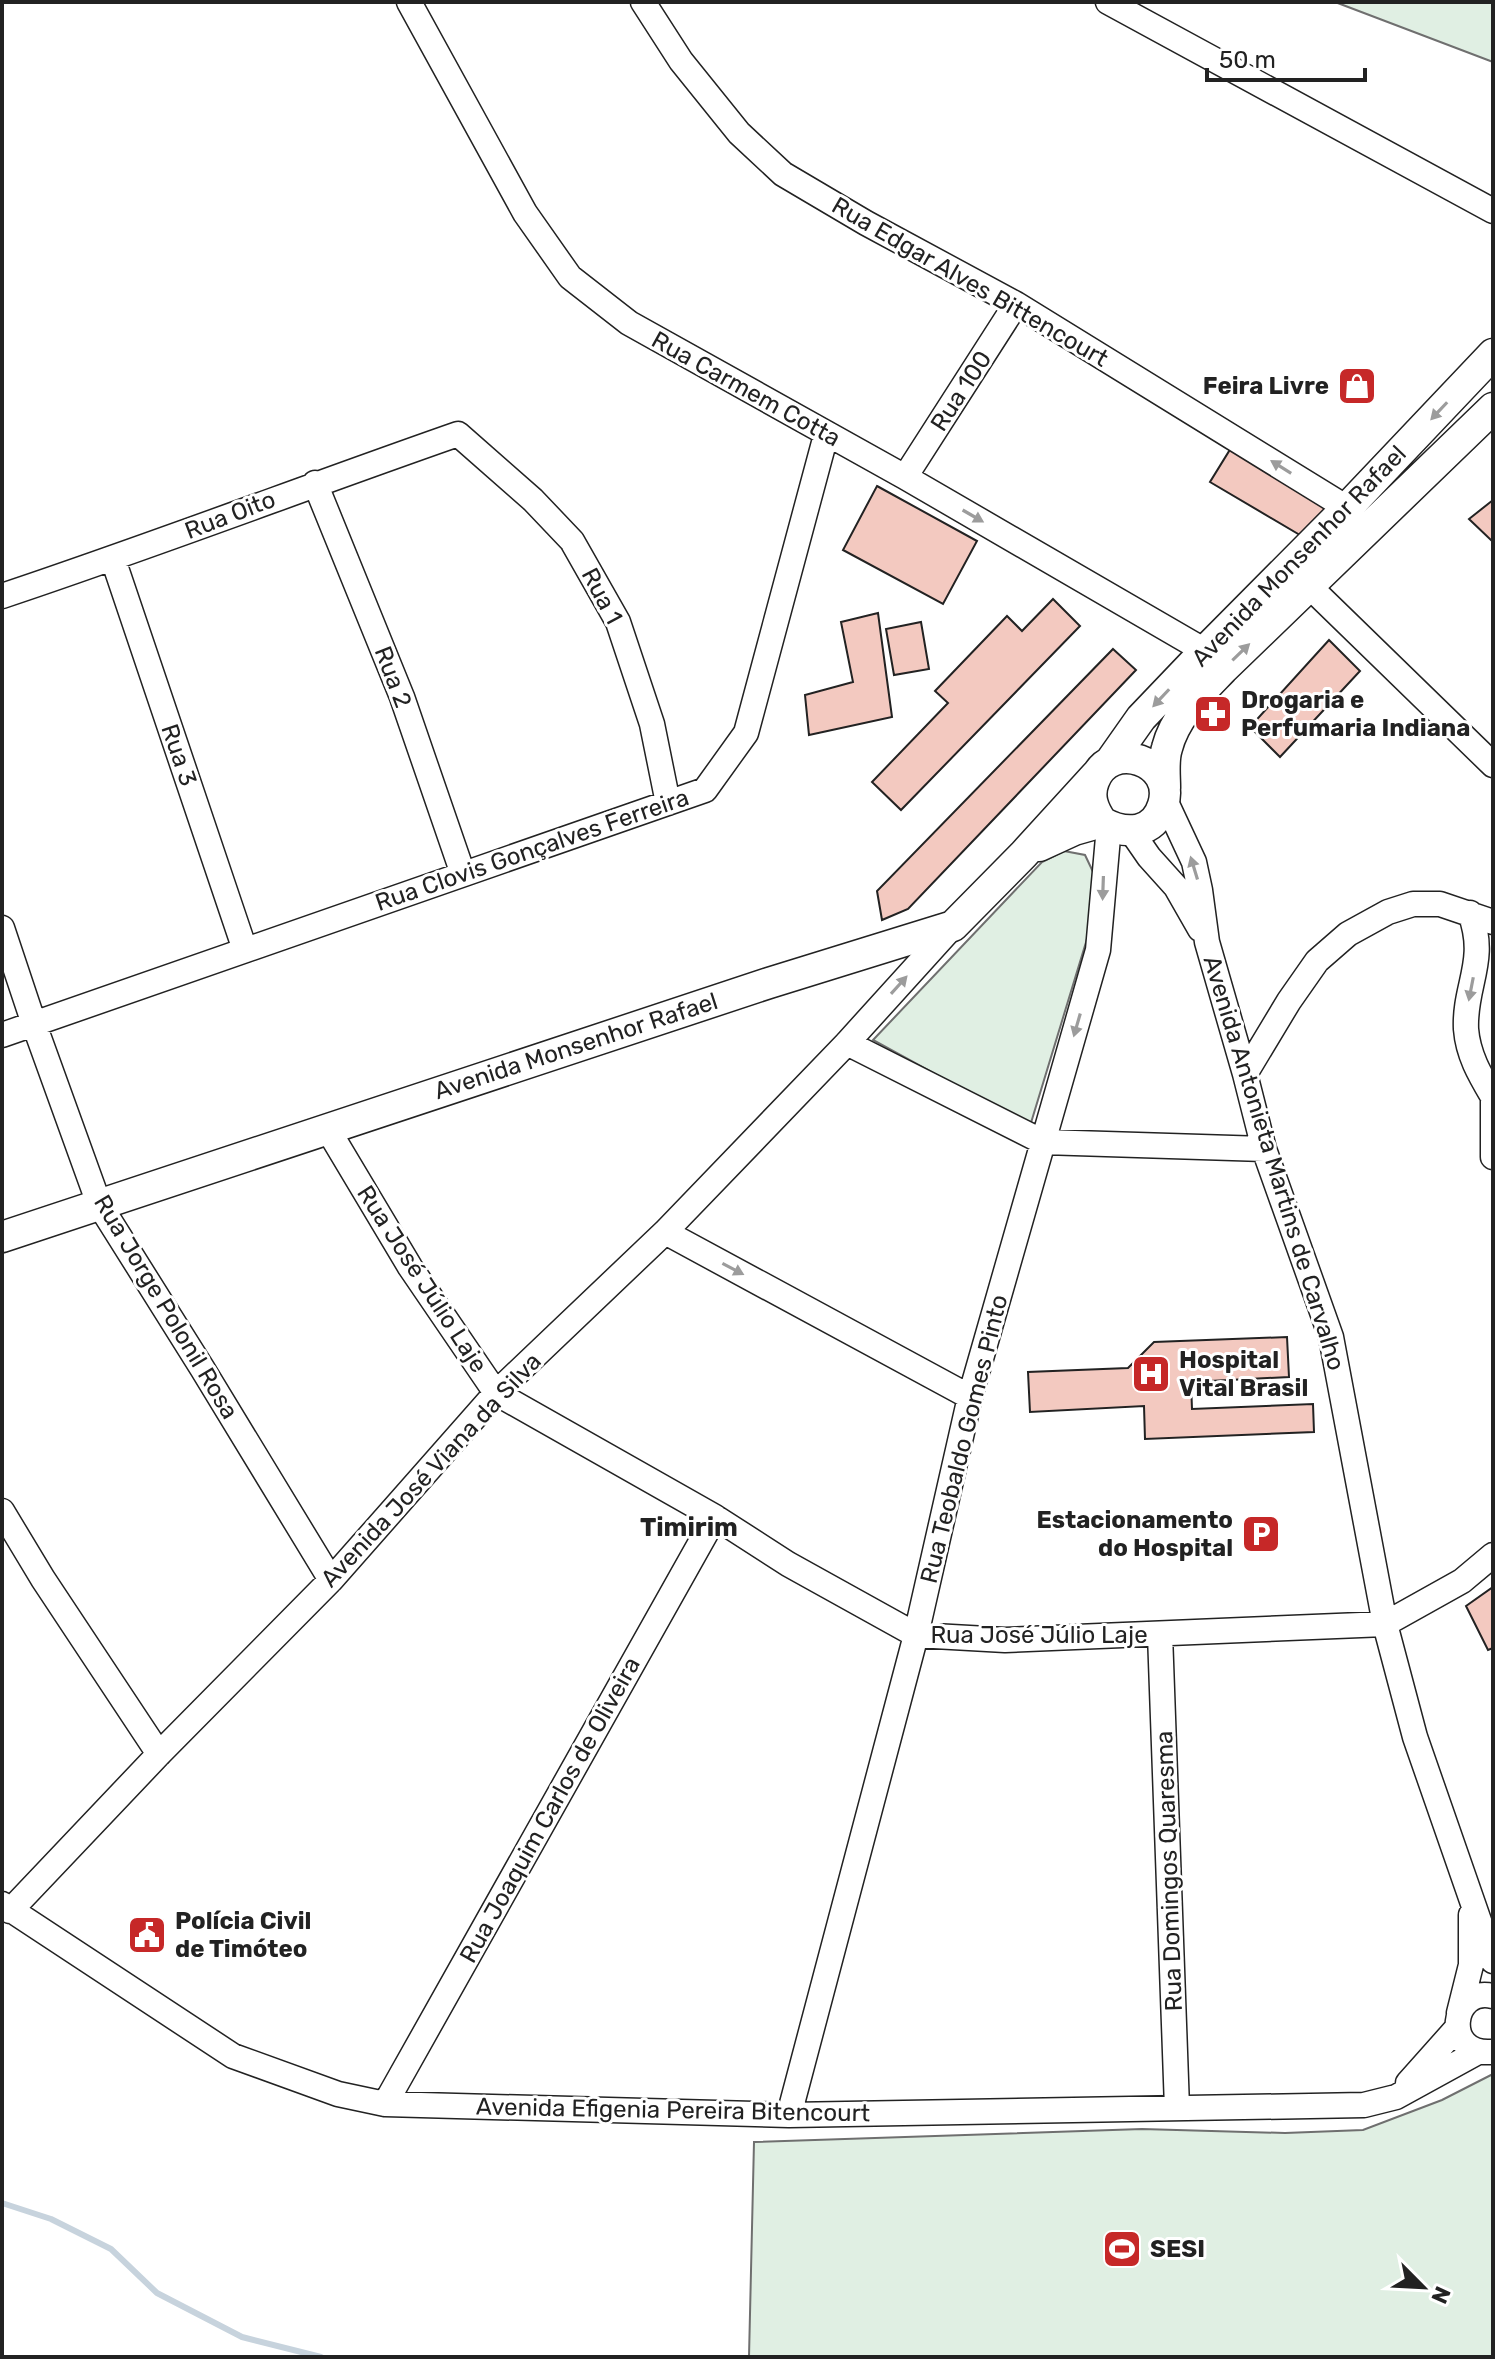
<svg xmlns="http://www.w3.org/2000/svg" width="1495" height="2359" font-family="Rubik,sans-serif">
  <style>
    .green { fill: #e0efe3; stroke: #6f6f6f; stroke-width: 2 }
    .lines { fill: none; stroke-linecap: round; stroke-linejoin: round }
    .stream { stroke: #c7d3dd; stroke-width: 6 }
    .building { fill: #f3c9c0; stroke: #222; stroke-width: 2 }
    .minor-casing { stroke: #222; stroke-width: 27 }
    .major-casing { stroke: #222; stroke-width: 33 }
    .minor { stroke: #fff; stroke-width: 24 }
    .major { stroke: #fff; stroke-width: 30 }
    .oneway { fill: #9c9c9c }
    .labels { text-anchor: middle; stroke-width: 6; stroke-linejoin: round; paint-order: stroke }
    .street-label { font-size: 24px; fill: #222; stroke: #fff }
    .poi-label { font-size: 24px; font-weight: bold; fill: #222; stroke: #fff; text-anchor: start }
    .neighbourhood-label { font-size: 26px; font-weight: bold; fill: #222; stroke: #fff }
  </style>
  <rect width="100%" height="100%" fill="#fff"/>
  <!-- green -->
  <path class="green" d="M1335,2H1493V62Z
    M1064,851L1085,855L1095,876L1094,916L1030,1126L873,1040L1042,862Z
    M1493,2074V2357H749L754,2142L1142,2129L1285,2133L1363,2130L1442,2100Z"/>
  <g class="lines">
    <!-- stream -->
    <path class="stream" d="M2,2203L51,2219L111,2249L157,2293L242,2337L321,2357"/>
  </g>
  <!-- building -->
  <path class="building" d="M1231,448L1327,509L1305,538L1210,482Z
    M877,486L977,541L943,604L843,550Z
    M1493,500V542L1469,519Z
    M1053,599L1080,626L901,810L872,782L948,703L935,691L1007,616L1022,631Z
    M878,613L892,717L809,735L805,695L853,682L841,622Z
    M921,622L929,669L894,675L886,629Z
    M1329,640L1360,671L1280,757L1250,727Z
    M1113,649L1136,670L908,909L882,920L877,891Z
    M1287,1337L1289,1377L1191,1382L1192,1409L1313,1404L1314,1432L1145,1439L1144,1406L1030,1412L1028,1372L1128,1368L1154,1342Z
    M1493,1587V1648L1488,1650L1466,1606Z"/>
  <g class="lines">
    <defs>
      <path id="minor" d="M409,2L525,213L570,277L629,323L905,477L1205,651
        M643,2L681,61L739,133L783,174L866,223L1016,304L1347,508
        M1108,2L1493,211
        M905,477L1016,304
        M315,483L402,697L463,874
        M113,559L245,950
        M1309,586L1493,765
        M2,596C155,545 306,487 458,434L533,500L572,541L618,622L652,724L668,803
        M1165,800L1194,862L1200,890L1207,942L1245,1074L1264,1149L1331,1337L1385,1624L1415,1737L1493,1961
        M1131,831L1149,857L1176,887L1200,929
        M1470,913C1488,961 1464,985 1466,1029C1468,1055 1480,1075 1493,1097
        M2,928L34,1024L99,1204L202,1368L331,1580
        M2,1035L705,790L746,733L826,435
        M847,1043L1043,1142L1264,1149
        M1245,1074L1289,1001L1317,961L1348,934L1388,912L1413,904H1440L1493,922
        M1493,1094V1157
        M327,1128L410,1267L496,1393L715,1517L788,1564L916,1635L1005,1640L1385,1624L1462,1581L1493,1555
        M665,1232L970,1397
        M2,1511L43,1579L159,1754
        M1160,1634L1177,2108
        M2,1904L233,2056L338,2094L385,2104L789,2115L1364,2105L1396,2097L1478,2052
        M10,1911L159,1754L331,1580L496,1393L665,1232L847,1043L953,926
        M1459,2013L1471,1965V1915
        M1491,2052C1442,2055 1451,1986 1493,1996
        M1408,2083L1457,2028
        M385,2104L715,1517
        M789,2115L916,1635L970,1397L1098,950L1109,826"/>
      <path id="major" d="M1110,762L1141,718L1205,651L1347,508L1493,354
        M1165,788C1165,775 1163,760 1167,748C1175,716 1201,692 1223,669L1493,408
        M1039,846L1074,830L1102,822C1125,835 1154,835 1163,805C1177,761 1110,738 1094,781C1088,796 1093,809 1102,822
        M2,1237L769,983L953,926L1024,854L1096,775"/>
    </defs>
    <!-- minor casing -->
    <use href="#minor" class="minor-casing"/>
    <!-- major casing -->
    <use href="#major" class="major-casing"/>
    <!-- minor -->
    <use href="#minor" class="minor"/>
    <!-- major -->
    <use href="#major" class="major"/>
  </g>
  <!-- one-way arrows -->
  <defs><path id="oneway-solid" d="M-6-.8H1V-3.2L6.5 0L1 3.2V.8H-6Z" transform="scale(2)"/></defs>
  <g class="oneway">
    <use href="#oneway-solid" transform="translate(1439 411) rotate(133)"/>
    <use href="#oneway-solid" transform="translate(1281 467) rotate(-148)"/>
    <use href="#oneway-solid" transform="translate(973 516) rotate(30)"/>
    <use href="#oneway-solid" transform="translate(1241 652) rotate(-44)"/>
    <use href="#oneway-solid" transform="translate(1161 698) rotate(133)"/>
    <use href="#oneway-solid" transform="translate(1194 868) rotate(-107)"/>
    <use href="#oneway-solid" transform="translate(1103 888) rotate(92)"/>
    <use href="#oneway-solid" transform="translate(899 985) rotate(-48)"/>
    <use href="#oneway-solid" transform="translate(1471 989) rotate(101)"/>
    <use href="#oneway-solid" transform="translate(1077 1025) rotate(106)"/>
    <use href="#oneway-solid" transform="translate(733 1269) rotate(28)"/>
  </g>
  <!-- icons -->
  <defs>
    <symbol id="shop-square" viewBox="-11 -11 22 22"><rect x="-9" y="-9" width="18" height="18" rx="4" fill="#c62828" stroke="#fff"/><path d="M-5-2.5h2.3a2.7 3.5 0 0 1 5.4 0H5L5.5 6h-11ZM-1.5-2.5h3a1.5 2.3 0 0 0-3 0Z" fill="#fff"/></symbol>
    <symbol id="pharmacy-square" viewBox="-11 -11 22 22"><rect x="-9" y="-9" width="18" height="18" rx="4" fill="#c62828" stroke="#fff"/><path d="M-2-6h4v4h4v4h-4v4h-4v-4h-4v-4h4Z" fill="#fff"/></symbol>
    <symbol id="hospital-square" viewBox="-11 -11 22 22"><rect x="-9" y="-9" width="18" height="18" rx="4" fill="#c62828" stroke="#fff"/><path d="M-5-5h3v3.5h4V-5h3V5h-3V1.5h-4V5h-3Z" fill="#fff"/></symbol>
    <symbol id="parking-square" viewBox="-11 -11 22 22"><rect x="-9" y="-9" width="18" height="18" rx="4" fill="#c62828" stroke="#fff"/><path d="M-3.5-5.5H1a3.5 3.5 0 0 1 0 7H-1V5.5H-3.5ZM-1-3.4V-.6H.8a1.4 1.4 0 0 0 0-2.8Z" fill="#fff"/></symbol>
    <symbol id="civic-square" viewBox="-11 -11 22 22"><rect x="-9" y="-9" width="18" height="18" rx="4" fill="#c62828" stroke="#fff"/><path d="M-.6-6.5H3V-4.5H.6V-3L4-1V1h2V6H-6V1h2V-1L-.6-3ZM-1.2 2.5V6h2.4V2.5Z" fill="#fff"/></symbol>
    <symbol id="stadium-square" viewBox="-11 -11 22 22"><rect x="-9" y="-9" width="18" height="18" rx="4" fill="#c62828" stroke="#fff"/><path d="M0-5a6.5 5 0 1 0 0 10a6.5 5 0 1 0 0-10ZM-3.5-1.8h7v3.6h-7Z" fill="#fff"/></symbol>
  </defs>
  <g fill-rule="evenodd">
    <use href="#shop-square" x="1335" y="364" width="44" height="44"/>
    <use href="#pharmacy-square" x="1191" y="692" width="44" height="44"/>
    <use href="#hospital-square" x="1129" y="1352" width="44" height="44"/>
    <use href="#parking-square" x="1239" y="1512" width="44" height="44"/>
    <use href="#civic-square" x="125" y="1913" width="44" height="44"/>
    <use href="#stadium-square" x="1100" y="2227" width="44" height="44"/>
  </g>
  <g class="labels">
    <!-- street labels -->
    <g class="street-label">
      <text transform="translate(970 282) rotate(30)" y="8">Rua Edgar Alves Bittencourt</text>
      <text transform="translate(746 389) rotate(29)" y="8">Rua Carmem Cotta</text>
      <text transform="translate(961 391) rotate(-57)" y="8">Rua 100</text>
      <text transform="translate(230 515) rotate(-21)" y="8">Rua Oito</text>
      <text transform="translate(1299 556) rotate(-46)" y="8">Avenida Monsenhor Rafael</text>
      <text transform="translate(602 596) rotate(62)" y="8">Rua 1</text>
      <text transform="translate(393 677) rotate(69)" y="8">Rua 2</text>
      <text transform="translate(179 755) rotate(71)" y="8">Rua 3</text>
      <text transform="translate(532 850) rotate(-19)" y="8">Rua Clovis Gonçalves Ferreira</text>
      <text transform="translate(576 1046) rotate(-18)" y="8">Avenida Monsenhor Rafael</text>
      <text transform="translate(1274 1163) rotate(73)" y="8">Avenida Antonieta Martins de Carvalho</text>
      <text transform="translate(422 1279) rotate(57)" y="8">Rua José Júlio Laje</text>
      <text transform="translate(166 1307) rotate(59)" y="8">Rua Jorge Polonil Rosa</text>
      <text transform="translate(964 1439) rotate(-76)" y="8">Rua Teobaldo Gomes Pinto</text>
      <text transform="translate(431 1470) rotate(-47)" y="8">Avenida José Viana da Silva</text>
      <text x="1039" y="1643">Rua José Júlio Laje</text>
      <text transform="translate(550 1810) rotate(-61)" y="8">Rua Joaquim Carlos de Oliveira</text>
      <text transform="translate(1169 1871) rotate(-92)" y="8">Rua Domingos Quaresma</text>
      <text transform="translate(673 2110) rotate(1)" y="8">Avenida Efigenia Pereira Bitencourt</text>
    </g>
    <!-- poi labels -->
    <g class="poi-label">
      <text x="1329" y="394" text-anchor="end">Feira Livre</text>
      <text x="1241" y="708">Drogaria e<tspan x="1241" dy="28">Perfumaria Indiana</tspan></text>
      <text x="1179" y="1368">Hospital<tspan x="1179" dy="28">Vital Brasil</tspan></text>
      <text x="1233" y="1528" text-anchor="end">Estacionamento<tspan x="1233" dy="28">do Hospital</tspan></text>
      <text x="175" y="1929">Polícia Civil<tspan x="175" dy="28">de Timóteo</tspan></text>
      <text x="1150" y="2257">SESI</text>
    </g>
    <!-- neighbourhood labels -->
    <g class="neighbourhood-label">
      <text x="689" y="1536">Timirim</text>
    </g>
  </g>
  <!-- border -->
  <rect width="1495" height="2359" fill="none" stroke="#222222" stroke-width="8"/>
  <!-- north arrow -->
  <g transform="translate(1423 2287) rotate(114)" stroke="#ffffff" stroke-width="6" paint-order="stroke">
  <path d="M0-6L14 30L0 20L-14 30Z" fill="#222222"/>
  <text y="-12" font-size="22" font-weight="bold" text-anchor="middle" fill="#222222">N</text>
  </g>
  <!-- scale -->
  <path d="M1207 68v12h158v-12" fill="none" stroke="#222222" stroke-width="4"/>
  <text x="1219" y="68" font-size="24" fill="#222222" stroke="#ffffff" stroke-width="6" paint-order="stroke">50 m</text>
</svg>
